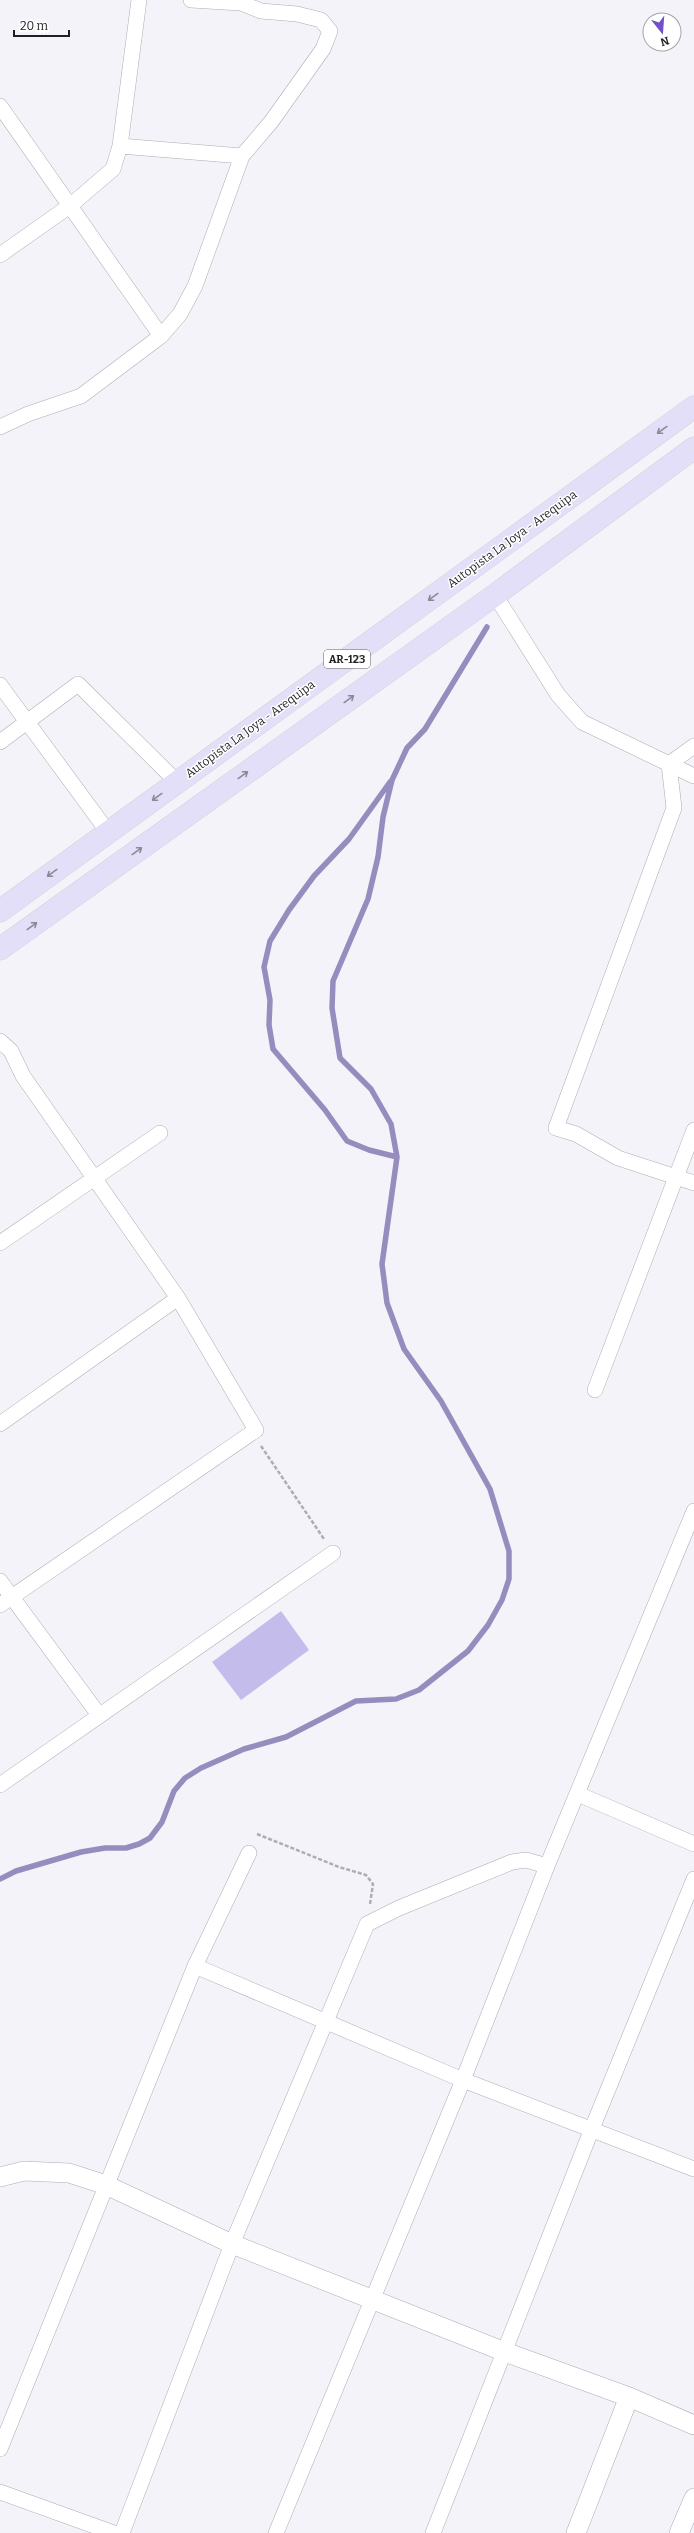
<svg xmlns="http://www.w3.org/2000/svg" width="694" height="2533" font-family="Bitter,serif">
  <style>
    .garden { fill: #c4bdeb }
    .lines { fill: none; stroke-linecap: round; stroke-linejoin: round }
    .stream { stroke: #968dbe; stroke-width: 5.5 }
    .minor-casing { stroke: #adadb3; stroke-width: 16 }
    .tertiary-casing { stroke: #adadb3; stroke-width: 20 }
    .primary-casing { stroke: #d2d2d3; stroke-width: 23 }
    .path { stroke: #aeadb3; stroke-width: 2.5; stroke-dasharray: 4 2; stroke-linecap: butt }
    .minor { stroke: #fff; stroke-width: 15 }
    .tertiary { stroke: #fff; stroke-width: 19 }
    .primary { stroke: #e3dff8; stroke-width: 22 }
    .oneway { stroke: #8b8998 }
    .labels { text-anchor: middle; stroke-width: 3; stroke-linejoin: round; paint-order: stroke }
    .shield { fill: #fff; stroke: #636264; stroke-width: 1 }
    .shield-label { font-size: 11px; font-weight: bold; fill: #201f22 }
    .street-label { font-size: 12px; fill: #201f22; stroke: #fff }
  </style>
  <rect width="100%" height="100%" fill="#f4f3fa"/>
  <!-- garden -->
  <path class="garden" d="M281,1611L309,1650L241,1700L212,1662Z"/>
  <g class="lines">
    <!-- stream -->
    <path class="stream" d="M390,782L349,839L314,876L289,910L270,941L264,967L270,1000L269,1025L273,1049L325,1110L347,1141L369,1150L397,1157
      M0,1879L16,1871L81,1852L105,1848H126L139,1844L150,1838L162,1822L174,1791L185,1778L201,1768L244,1749L286,1737L356,1701L396,1699L419,1690L468,1651L488,1625L502,1600L509,1579V1551L490,1489L441,1401L404,1349L387,1303L382,1264L397,1157L391,1124L371,1089L340,1058L332,1008L333,981L368,899L378,857L383,817L392,780L407,748L425,729L487,627"/>
    <defs>
      <path id="minor" d="M0,106L161,336
        M120,146L242,156
        M0,255L71,205L113,169L120,146L139,0
        M0,427L28,414L81,396L161,336L180,314L195,286L242,156L271,122L323,49L330,31L321,20L297,14L261,11L241,3L191,0
        M495,595L558,695L582,722L694,776
        M0,685L108,832
        M0,742L78,684L177,782
        M694,746L669,764L674,808L556,1128L576,1134L618,1158L694,1183
        M0,1041L11,1051L23,1076L178,1298L256,1430L0,1605
        M0,1243L160,1133
        M595,1390L694,1130
        M0,1424L178,1298
        M0,1581L99,1715
        M0,1785L333,1553
        M578,1794L694,1844
        M195,1966L463,2080L694,2169
        M0,2449L195,1966L249,1853
        M0,2492L114,2533
        M122,2533L232,2244L367,1924L399,1908L512,1862L526,1860L547,1866
        M276,2533L463,2080L547,1866L694,1511
        M433,2533L591,2131L694,1879"/>
      <path id="tertiary" d="M0,2177L24,2171L69,2173L106,2185L232,2244L505,2352L629,2397L694,2425
        M576,2533L629,2397
        M679,2533L694,2498"/>
      <path id="primary" d="M0,911L694,407
        M0,949L495,595L694,448"/>
    </defs>
    <!-- minor casing -->
    <use href="#minor" class="minor-casing"/>
    <!-- tertiary casing -->
    <use href="#tertiary" class="tertiary-casing"/>
    <!-- primary casing -->
    <use href="#primary" class="primary-casing"/>
    <!-- path -->
    <path class="path" d="M261,1446L324,1539
      M257,1834L339,1867L366,1875L373,1884L370,1904"/>
    <!-- minor -->
    <use href="#minor" class="minor"/>
    <!-- tertiary -->
    <use href="#tertiary" class="tertiary"/>
    <!-- primary -->
    <use href="#primary" class="primary"/>
  </g>
  <!-- one-way arrows -->
  <defs><path id="oneway-shaft" d="M-6 0H5M1.5-3L5.5 0L1.5 3" fill="none" stroke-width="1.6" stroke-linecap="round" stroke-linejoin="round"/></defs>
  <g class="oneway">
    <use href="#oneway-shaft" transform="translate(662 430) rotate(144)"/>
    <use href="#oneway-shaft" transform="translate(433 597) rotate(144)"/>
    <use href="#oneway-shaft" transform="translate(349 699) rotate(-36)"/>
    <use href="#oneway-shaft" transform="translate(243 775) rotate(-36)"/>
    <use href="#oneway-shaft" transform="translate(157 797) rotate(144)"/>
    <use href="#oneway-shaft" transform="translate(137 851) rotate(-36)"/>
    <use href="#oneway-shaft" transform="translate(52 873) rotate(144)"/>
    <use href="#oneway-shaft" transform="translate(32 926) rotate(-36)"/>
  </g>
  <g class="labels">
    <!-- shield labels -->
    <rect class="shield" x="324" y="650" width="46" height="18" rx="3"/>
    <g class="shield-label">
      <text x="347" y="663">AR-123</text>
    </g>
    <!-- street labels -->
    <g class="street-label">
      <text transform="translate(512 539) rotate(-36)" y="4">Autopista La Joya - Arequipa</text>
      <text transform="translate(250 729) rotate(-36)" y="4">Autopista La Joya - Arequipa</text>
    </g>
  </g>
  <!-- north arrow -->
  <g transform="translate(662 32) rotate(163)"><circle r="19" fill="#ffffff" stroke="#a6a5a7"/>
  <path d="M0-3L7 15L0 10L-7 15Z" fill="#7250c9"/>
  <text y="-6" font-size="11" font-weight="bold" text-anchor="middle" fill="#201f22">N</text>
  </g>
  <!-- scale -->
  <path d="M14 30v6h55v-6" fill="none" stroke="#201f22" stroke-width="2"/>
  <text x="20" y="30" font-size="12" fill="#201f22" stroke="#ffffff" stroke-width="3" paint-order="stroke">20 m</text>
</svg>
